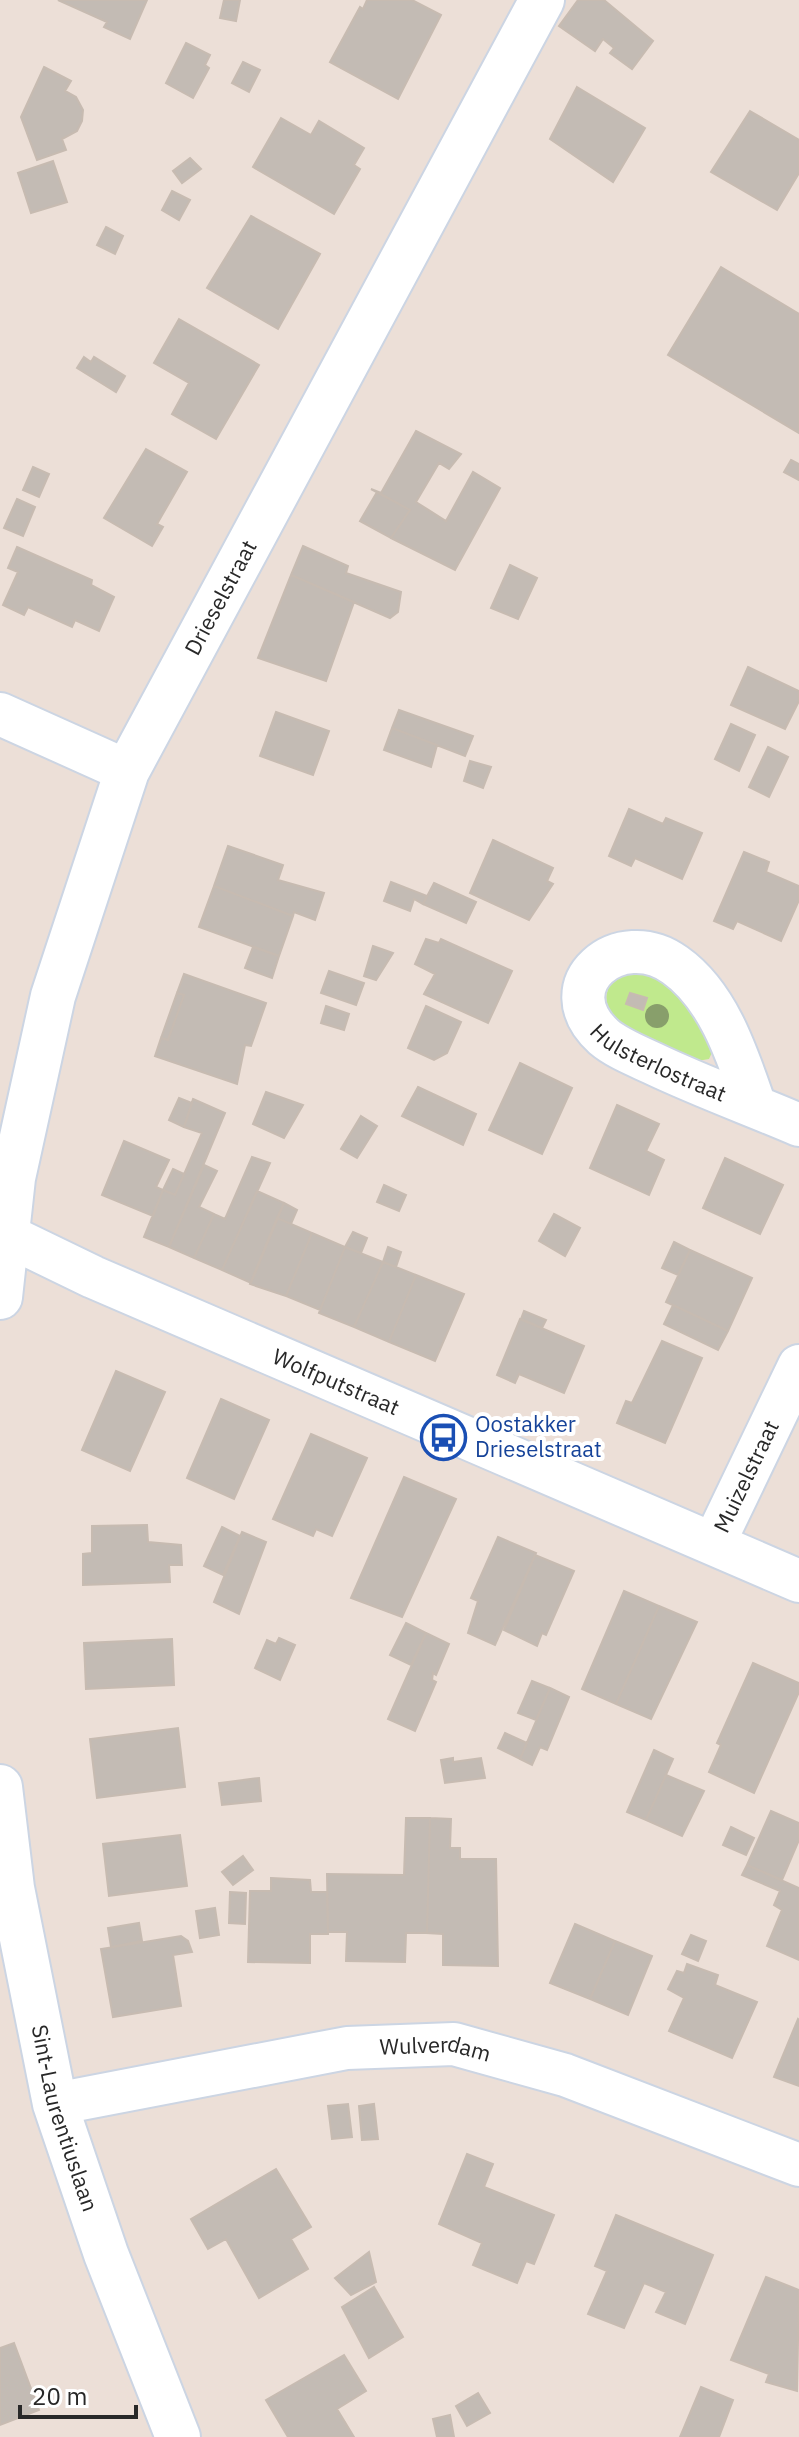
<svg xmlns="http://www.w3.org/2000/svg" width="799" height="2437" font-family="'IBM Plex Sans',sans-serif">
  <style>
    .green { fill: #c0e98d }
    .building { fill: #c3bbb4; stroke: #c7bbb1; stroke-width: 2 }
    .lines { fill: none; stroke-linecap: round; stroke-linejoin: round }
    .minor-casing { stroke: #ccd5e3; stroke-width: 46 }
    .tertiary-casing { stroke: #ccd5e3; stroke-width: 48 }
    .minor { stroke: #fff; stroke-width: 42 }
    .tertiary { stroke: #fff; stroke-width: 44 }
    .tree { fill: #889f6b }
    .labels { text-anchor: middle; stroke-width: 8; stroke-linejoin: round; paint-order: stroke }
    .street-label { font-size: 22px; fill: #282828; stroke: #fff }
    .transit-label { font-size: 22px; fill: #164399; stroke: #fff; text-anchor: start }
  </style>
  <rect width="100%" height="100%" fill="#ecdfd7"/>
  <!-- green -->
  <path class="green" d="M628,972C683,974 691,1004 715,1046L709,1059L697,1061C673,1049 599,1026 607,993C609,981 617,976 628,972Z"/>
  <!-- building -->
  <path class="building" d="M58,0H147L130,39L104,27L107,22Z
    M224,0H240L236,21L220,18Z
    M367,0H412L441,15L398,99L330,62L360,7L363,9Z
    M578,0H604L653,41L632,69L610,53L614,48L603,39L595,51L559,26Z
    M186,43L210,55L205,65L209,68L193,98L166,83Z
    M243,62L260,70L249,92L232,83Z
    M44,67L71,81L65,91L76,97L83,110L82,121L77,131L62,139L66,150L37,160L21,117Z
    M577,87L645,128L613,182L550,139Z
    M750,111L799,140V173L777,210L711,172Z
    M281,118L311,135L319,121L364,148L354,165L360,169L334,214L253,167Z
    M190,158L201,169L182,183L173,171Z
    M53,161L67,202L31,213L18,173Z
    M172,191L190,200L179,220L162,210Z
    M251,216L320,254L278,329L207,288Z
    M106,227L123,236L115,254L97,245Z
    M721,267L799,314V433L668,355Z
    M179,319L259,365L216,439L172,414L189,383L154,363Z
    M84,357L91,362L94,357L125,376L116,392L77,368Z
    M416,431L461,454L449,469L439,463L416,502L446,521L473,472L500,488L455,570L391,538L410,510L371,489L381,493Z
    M146,449L187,472L157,524L163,527L152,546L104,518Z
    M791,460L799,464V480L784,472Z
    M33,467L49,474L39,497L23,490Z
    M377,492L410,510L391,538L360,521Z
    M17,499L35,507L23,536L4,528Z
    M303,546L348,566L346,573L401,592L398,612L390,618L291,575Z
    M17,547L92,580L91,585L114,597L99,631L75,620L72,627L28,607L24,615L3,605L18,572L8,568Z
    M510,565L537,578L518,619L491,608Z
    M291,575L354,602L326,681L258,658Z
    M748,667L799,691V701L785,729L731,705Z
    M399,710L473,736L465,756L392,728Z
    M276,712L329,731L313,775L260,756Z
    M731,724L755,735L739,771L715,759Z
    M392,728L437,745L431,767L384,750Z
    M768,747L788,757L769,797L749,787Z
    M470,761L491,767L483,788L464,781Z
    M629,809L663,824L666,818L702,833L682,879L635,858L631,866L609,856Z
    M493,840L553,868L547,881L553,884L529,920L470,893Z
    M228,846L283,865L278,880L324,893L315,920L294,912L293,916L214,886Z
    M744,852L769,862L766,872L799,886V900L781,941L737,921L733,929L714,921Z
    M391,882L427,896L423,904L414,899L410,911L384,901Z
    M434,883L476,902L466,923L423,904Z
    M214,886L293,916L279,956L199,927Z
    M426,939L439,943L441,939L512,971L488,1023L424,994L435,974L415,964Z
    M373,946L393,953L376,980L364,976Z
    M253,947L279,956L272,978L245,968Z
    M329,971L364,983L356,1005L321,993Z
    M184,974L266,1003L251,1046L245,1045L237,1084L155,1056L161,1038L168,1040L184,995L177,993Z
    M177,993L184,995L168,1040L161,1038Z
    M630,993L647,998L643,1010L626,1004Z
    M326,1006L349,1014L344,1030L321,1023Z
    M426,1006L461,1022L447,1053L434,1060L408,1048Z
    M520,1063L572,1088L542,1154L489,1130Z
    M418,1087L476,1114L463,1145L402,1116Z
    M266,1092L303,1105L284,1138L253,1124Z
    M179,1098L192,1103L184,1127L169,1120Z
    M193,1099L225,1113L169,1247L144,1237L163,1190L175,1195L202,1133L184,1127Z
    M617,1105L659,1124L646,1151L664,1160L649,1195L590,1168Z
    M361,1116L377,1126L357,1158L341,1149Z
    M124,1141L169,1160L156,1187L163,1190L153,1216L102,1195Z
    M252,1157L270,1163L222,1270L194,1258L214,1214L225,1219Z
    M725,1158L783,1185L760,1234L703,1208Z
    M204,1165L217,1171L199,1207L214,1214L194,1258L169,1247Z
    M173,1169L184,1174L175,1195L163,1190Z
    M384,1185L406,1195L399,1211L377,1202Z
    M257,1191L284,1203L251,1283L222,1270Z
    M284,1203L297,1210L291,1224L277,1218Z
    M554,1214L580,1228L565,1256L539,1241Z
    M277,1218L312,1233L286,1296L250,1284Z
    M353,1232L367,1238L361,1253L345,1247Z
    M312,1233L345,1247L320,1310L286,1296Z
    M674,1242L690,1250L678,1275L662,1268Z
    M345,1247L383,1262L354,1327L319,1313Z
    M388,1247L401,1252L396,1267L383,1262Z
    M690,1250L752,1278L728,1331L666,1302Z
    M383,1262L416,1275L389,1342L354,1327Z
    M416,1275L464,1294L435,1361L389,1342Z
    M673,1305L728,1331L718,1350L664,1324Z
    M524,1311L546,1320L542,1328L521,1319Z
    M520,1319L584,1346L564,1393L519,1374L515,1383L497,1375Z
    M662,1341L702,1358L665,1443L617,1423L626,1401L632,1403Z
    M116,1371L165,1392L130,1471L82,1450Z
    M221,1399L269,1420L234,1499L187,1478Z
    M311,1434L367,1458L332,1536L316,1529L313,1536L273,1519Z
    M404,1477L456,1499L402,1617L351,1598Z
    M147,1525L148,1542L181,1545L182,1565H169L170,1582L83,1585V1554L92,1553V1526Z
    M222,1527L240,1536L223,1575L204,1566Z
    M242,1532L266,1542L239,1614L214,1602Z
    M498,1537L536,1553L495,1645L468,1633L478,1601L471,1598Z
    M535,1555L574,1571L546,1635L542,1633L537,1646L504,1630Z
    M624,1591L659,1606L616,1704L582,1689Z
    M659,1606L697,1622L651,1719L616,1704Z
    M406,1623L426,1633L411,1665L390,1655Z
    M426,1633L449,1644L436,1675L433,1673L432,1680L436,1682L415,1731L388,1719Z
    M279,1638L295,1645L280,1680L255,1668L267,1640L276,1644Z
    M172,1639L174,1685L86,1689L84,1643Z
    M753,1663L799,1683V1692L754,1793L709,1772L721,1745L717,1743Z
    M532,1681L550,1688L536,1720L518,1713Z
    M550,1688L569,1697L547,1750L540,1747L532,1765L520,1759Z
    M178,1728L185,1787L97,1798L90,1739Z
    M505,1733L527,1743L520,1759L498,1748Z
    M654,1750L673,1759L646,1820L627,1812Z
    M453,1758V1762L481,1758L485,1778L445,1783L441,1760Z
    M666,1775L704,1791L682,1836L646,1820Z
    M259,1778L261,1801L222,1805L219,1783Z
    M771,1811L799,1823V1840L782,1880L747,1865Z
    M406,1818H430L427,1933H406L405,1962L346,1961L347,1932H328L327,1874L404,1875Z
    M430,1818L451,1819L450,1848H460V1859H496L498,1966L443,1965V1934L427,1933Z
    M731,1827L754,1838L746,1855L723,1845Z
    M180,1835L187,1886L109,1896L103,1844Z
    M243,1856L253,1870L233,1885L222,1872Z
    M747,1865L799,1888V1960L767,1946L782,1910L774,1905L780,1891L742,1875Z
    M271,1878L310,1880L311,1892H327L328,1934H310V1963L248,1962L250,1891H271Z
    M230,1892L246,1893L245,1924L229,1923Z
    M215,1908L219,1935L200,1938L196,1911Z
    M139,1923L142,1941L111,1947L108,1928Z
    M575,1924L615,1941L590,1999L550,1983Z
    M691,1935L706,1941L698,1961L682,1954Z
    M181,1936L188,1941L192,1952L173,1955L181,2006L113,2017L101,1949Z
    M615,1941L652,1956L628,2015L590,1999Z
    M687,1964L718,1975L715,1985L757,2002L732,2058L669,2031L684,1998L668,1989L677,1971L684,1973Z
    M798,2019L799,2020V2086L774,2077Z
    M348,2104L352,2137L332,2139L328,2106Z
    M374,2104L378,2139L362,2140L359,2106Z
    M467,2154L493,2164L484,2187L554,2215L534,2264L526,2261L517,2283L473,2265L482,2243L439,2224Z
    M276,2169L311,2227L291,2239L308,2269L259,2298L226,2239L208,2249L191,2219Z
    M616,2215L713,2255L685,2324L656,2312L666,2292L644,2283L624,2328L588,2314L607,2271L595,2266Z
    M369,2252L376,2282L351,2295L335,2278Z
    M766,2277L799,2290L797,2391L766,2382L769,2374L731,2360Z
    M374,2287L403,2337L369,2358L342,2307Z
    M14,2343L39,2410L0,2425V2348Z
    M344,2355L366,2391L337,2409L354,2437H288L266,2400Z
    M701,2387L733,2400L719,2437H680Z
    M478,2393L490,2413L467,2426L456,2406Z
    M450,2415L454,2437H437L433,2419Z"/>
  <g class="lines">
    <defs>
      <g id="minor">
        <path d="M0,714L127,771"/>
        <path id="s1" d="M755,1106C738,1057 719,996 675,965C620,925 547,985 604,1037C617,1048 637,1056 652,1063C700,1086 750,1104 799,1125"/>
        <path id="s2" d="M0,1232L93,1277L799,1581"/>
        <path id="s3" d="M714,1543L799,1366"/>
        <path id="s4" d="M55,2104L347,2048L454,2044L565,2075L799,2165"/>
      </g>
      <g id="tertiary">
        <path id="s5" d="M0,1297L13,1178L53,996L127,771L542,0"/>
        <path id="s6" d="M0,1787L12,1888L55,2104L106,2254L178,2437"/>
      </g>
    </defs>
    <!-- minor casing -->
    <use href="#minor" class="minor-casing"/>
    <!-- tertiary casing -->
    <use href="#tertiary" class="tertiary-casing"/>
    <!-- minor -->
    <use href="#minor" class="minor"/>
    <!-- tertiary -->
    <use href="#tertiary" class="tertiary"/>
  </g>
  <!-- trees -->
  <circle class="tree" cx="657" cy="1016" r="12"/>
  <!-- icons -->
  <defs>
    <symbol id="bus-ring" viewBox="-11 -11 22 22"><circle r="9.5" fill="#fff" stroke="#1a4fb4" stroke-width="1.5"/><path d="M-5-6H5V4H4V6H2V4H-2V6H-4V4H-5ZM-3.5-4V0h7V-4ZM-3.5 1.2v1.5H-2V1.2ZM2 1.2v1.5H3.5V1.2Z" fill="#1a4fb4"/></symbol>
  </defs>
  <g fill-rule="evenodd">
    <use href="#bus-ring" x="418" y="1412" width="51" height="51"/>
  </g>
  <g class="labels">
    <!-- street labels -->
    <g class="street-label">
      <text dy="8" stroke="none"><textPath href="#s5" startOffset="740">Drieselstraat</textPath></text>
      <text dy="8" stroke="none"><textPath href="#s1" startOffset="390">Hulsterlostraat</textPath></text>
      <text dy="8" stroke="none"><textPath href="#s2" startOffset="368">Wolfputstraat</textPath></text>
      <text dy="8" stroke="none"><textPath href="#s3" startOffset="74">Muizelstraat</textPath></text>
      <text dy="8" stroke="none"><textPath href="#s4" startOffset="386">Wulverdam</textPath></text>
      <text dy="8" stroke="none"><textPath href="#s6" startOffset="338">Sint-Laurentiuslaan</textPath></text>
    </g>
    <!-- transit labels -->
    <g class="transit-label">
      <text x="475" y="1432">Oostakker<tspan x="475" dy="25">Drieselstraat</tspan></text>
    </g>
  </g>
  <!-- scale -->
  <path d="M20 2405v12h116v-12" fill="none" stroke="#282828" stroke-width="4"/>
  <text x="32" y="2405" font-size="24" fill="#282828" stroke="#ffffff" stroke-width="6" paint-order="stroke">20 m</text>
</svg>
